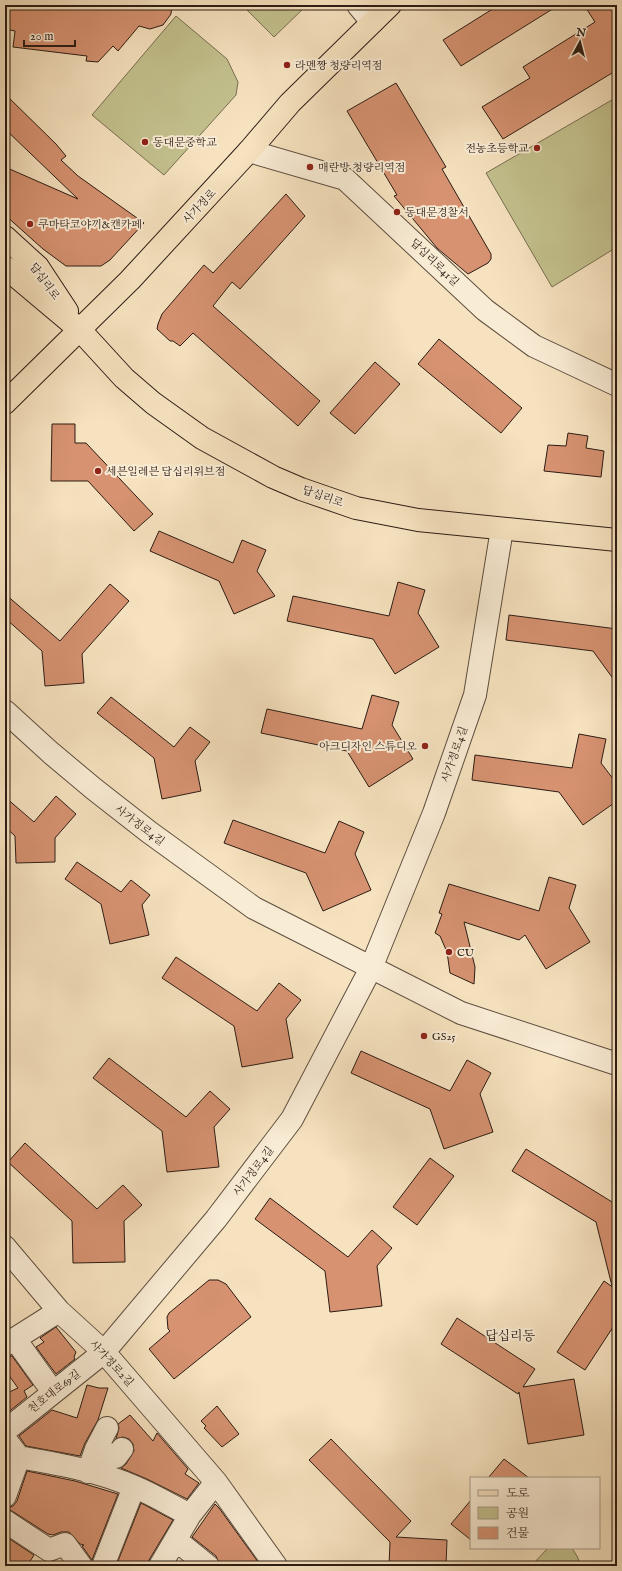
<svg xmlns="http://www.w3.org/2000/svg" width="622" height="1571" font-family="'IM FELL English','Noto Serif KR',serif">
  <style>
    .green { fill: #c3c18e; stroke: #786e51 }
    .building { fill: #d69271; stroke: #2c1c14 }
    .lines { fill: none; stroke-linecap: round; stroke-linejoin: round }
    .minor-casing { stroke: #5e4e3f; stroke-width: 24 }
    .major-casing { stroke: #2c1c14; stroke-width: 24 }
    .minor { stroke: #f9ecd5; stroke-width: 22 }
    .major { stroke: #f6e2bf; stroke-width: 22 }
    .poi-dot { fill: #8f2418; stroke: #f9ecd5; stroke-width: 1.5 }
    .labels { text-anchor: middle; stroke-width: 4; stroke-linejoin: round; paint-order: stroke }
    .poi-label { font-size: 11px; fill: #2c1c14; stroke: #f9ecd5; text-anchor: start }
    .street-label { font-size: 11px; fill: #2c1c14; stroke: #f9ecd5 }
    .quarter-label { font-size: 13px; fill: #2c1c14; stroke: #f9ecd5 }
  </style>
  <rect width="100%" height="100%" fill="#f6e2bf"/>
  <filter id="stains"><feTurbulence type="fractalNoise" baseFrequency=".005" numOctaves="4"/><feColorMatrix values="0 0 0 0 .2 0 0 0 0 .09 0 0 0 0 .02 0 0 0 .5 -.17"/></filter>
  <radialGradient id="worn" r=".72"><stop offset=".6" stop-color="#630" stop-opacity="0"/><stop offset="1" stop-color="#630" stop-opacity=".3"/></radialGradient>
  <!-- green -->
  <path class="green" d="M242,5H307L274,37Z
    M176,16L227,59L238,82L236,95L164,175L92,115Z
    M617,97V247L552,287L486,173Z
    M548,1548H572L578,1558L580,1566H531Z"/>
  <!-- building -->
  <path class="building" d="M5,5H172L171,14L163,25L150,29L139,26L118,51L113,46L98,62L86,61L87,56L13,47L15,31L5,29Z
    M499,5H559L461,66L443,40Z
    M584,5H617V70L503,139L482,107L530,78L523,67L595,22Z
    M396,83L446,167L442,169L491,254V259L488,263L468,274L437,248L394,196L397,195L347,111Z
    M5,94L56,144L66,156L61,160L78,176L144,223L110,260L101,266H66L43,249L5,215V167L78,199L5,129Z
    M286,194L305,216L240,289L232,282L213,306L320,401L298,426L193,333L180,346L173,341H170L157,329L158,324L162,314L204,265L213,273Z
    M439,339L522,408L501,433L418,364Z
    M375,362L400,384L355,434L330,413Z
    M52,424H75V443H86L153,514L134,531L88,481H51Z
    M568,433L588,436L586,448L604,451L601,477L544,471L548,445L566,446Z
    M159,531L233,563L242,540L266,550L257,571L275,596L234,614L219,581L150,551Z
    M398,582L425,590L418,613L439,647L395,674L373,639L287,621L293,596L389,616Z
    M110,584L129,601L82,654L84,683L45,686L42,651L5,618V594L60,641Z
    M509,615L617,629V684L593,651L506,640Z
    M372,695L399,702L392,725L413,759L369,787L347,751L261,733L267,709L362,729Z
    M111,697L174,747L190,727L210,742L195,761L201,791L162,799L154,758L97,713Z
    M579,734L606,739L601,763L617,784V801L583,825L559,792L472,780L475,755L572,768Z
    M56,796L76,814L55,838V862L16,863L15,836L5,827V797L34,822Z
    M233,820L325,853L339,821L364,832L355,854L371,890L323,911L306,873L224,843Z
    M77,862L121,892L131,880L150,895L142,905L149,935L110,944L101,904L65,879Z
    M549,877L576,885L569,908L590,942L546,969L525,935L519,940L464,922L475,967L474,984L450,973L447,952L440,936L435,933L442,914L439,913L449,884L539,911Z
    M176,957L257,1011L279,983L301,1000L286,1019L293,1058L242,1067L234,1026L162,978Z
    M361,1051L450,1091L467,1060L491,1073L480,1094L493,1132L444,1149L430,1109L351,1073Z
    M109,1058L186,1117L210,1091L230,1109L214,1127L219,1167L167,1172L162,1131L93,1078Z
    M25,1143L97,1209L123,1185L142,1205L124,1221L125,1262L73,1263L72,1221L8,1162Z
    M526,1149L617,1205V1285L612,1286L596,1222L512,1171Z
    M430,1158L454,1176L417,1225L393,1207Z
    M270,1198L348,1257L372,1230L392,1248L377,1266L382,1306L330,1312L325,1271L255,1219Z
    M209,1280H218L226,1284L251,1317L174,1379L149,1349L170,1331L168,1329L167,1317L169,1313Z
    M604,1281L617,1290V1321L585,1370L557,1352Z
    M457,1318L535,1369L523,1387L574,1379L584,1435L528,1444L519,1392L518,1394L441,1344Z
    M56,1327L76,1352L74,1357L75,1359L56,1374L36,1347L44,1342L40,1338Z
    M12,1356L33,1385L24,1391L27,1397L6,1414L5,1394L18,1388L5,1370V1357Z
    M87,1385L99,1388H108L98,1420L85,1443L80,1456L26,1446L19,1436L52,1410L77,1418Z
    M217,1406L239,1434L222,1447L204,1428L206,1426L201,1421Z
    M130,1415L153,1441L157,1433L188,1469L185,1474L199,1483L187,1499L147,1479L121,1468L126,1464L134,1451L133,1444L129,1439L123,1437L116,1439L119,1428L118,1424Z
    M331,1439L411,1521L396,1537L447,1540L446,1566H389L390,1542L309,1460Z
    M504,1459L529,1478H488Z
    M27,1471L75,1481L118,1494L92,1560L82,1546L84,1545L80,1544L69,1532H61L53,1535L48,1534L12,1511L5,1509L13,1506L17,1501Z
    M471,1500V1540L451,1524Z
    M141,1503L173,1520L149,1560L148,1566H116Z
    M215,1504L219,1508L261,1566H220L216,1556L192,1537Z
    M5,1536L34,1555L27,1566H5Z"/>
  <g class="lines">
    <defs>
      <path id="minor" d="M358,5L372,22
        M249,151L345,179L485,310L534,346L617,385
        M5,711L51,753L94,789L149,832L254,908L461,1013L617,1064
        M5,1247L59,1311L104,1352L216,1482L276,1566
        M15,1339L53,1392
        M5,1345L59,1311
        M5,1431L104,1352L216,1219L292,1119L371,968L434,813L475,695L502,529
        M5,1439L19,1457C58,1464 99,1471 135,1487C154,1495 172,1506 190,1515
        M96,1449L116,1457L122,1449
        M88,1472L96,1449L107,1428
        M5,1496L19,1457
        M5,1521L49,1550L65,1544L81,1566
        M176,1540L208,1566
        M103,1566L134,1487
        M160,1566L190,1515L216,1482"/>
      <path id="major" d="M5,237L38,267L67,311
        M5,267L80,330L124,378L153,403L202,438L273,477L301,489L356,508L418,520L617,540
        M5,403L130,280L249,151L290,103L390,5"/>
    </defs>
    <!-- minor casing -->
    <use href="#minor" class="minor-casing"/>
    <!-- major casing -->
    <use href="#major" class="major-casing"/>
    <!-- minor -->
    <use href="#minor" class="minor"/>
    <!-- major -->
    <use href="#major" class="major"/>
  </g>
  <!-- markers -->
  <g class="poi-dot">
    <circle cx="287" cy="65" r="4"/>
    <circle cx="145" cy="142" r="4"/>
    <circle cx="537" cy="148" r="4"/>
    <circle cx="310" cy="167" r="4"/>
    <circle cx="397" cy="212" r="4"/>
    <circle cx="30" cy="224" r="4"/>
    <circle cx="98" cy="471" r="4"/>
    <circle cx="425" cy="746" r="4"/>
    <circle cx="449" cy="952" r="4"/>
    <circle cx="424" cy="1036" r="4"/>
  </g>
  <g class="labels">
    <!-- poi labels -->
    <g class="poi-label">
      <text x="295" y="69">라멘짱 청량리역점</text>
      <text x="153" y="146">동대문중학교</text>
      <text x="529" y="152" text-anchor="end">전농초등학교</text>
      <text x="318" y="171">매란방 청량리역점</text>
      <text x="405" y="216">동대문경찰서</text>
      <text x="38" y="228">쿠마타코야끼&amp;캔카페</text>
      <text x="106" y="475">세븐일레븐 답십리위브점</text>
      <text x="417" y="750" text-anchor="end">아크디자인 스튜디오</text>
      <text x="457" y="956">CU</text>
      <text x="432" y="1040">GS25</text>
    </g>
    <!-- street labels -->
    <g class="street-label">
      <text transform="translate(199 206) rotate(-47)" y="4">사가정로</text>
      <text transform="translate(435 262) rotate(44)" y="4">답십리로41길</text>
      <text transform="translate(45 281) rotate(54)" y="4">답십리로</text>
      <text transform="translate(323 496) rotate(19)" y="4">답십리로</text>
      <text transform="translate(454 754) rotate(-71)" y="4">사가정로4길</text>
      <text transform="translate(140 825) rotate(37)" y="4">사가정로4길</text>
      <text transform="translate(253 1171) rotate(-53)" y="4">사가정로4길</text>
      <text transform="translate(112 1363) rotate(47)" y="4">사가정로2길</text>
      <text transform="translate(54 1391) rotate(-38)" y="4">천호대로69길</text>
    </g>
    <!-- quarter labels -->
    <g class="quarter-label">
      <text x="510" y="1340">답십리동</text>
    </g>
  </g>
  <!-- margin -->
  <rect width="622" height="1571" fill="none" stroke="#f6e2bf" stroke-width="20"/>
  <rect x="6" y="6" width="610" height="1559" fill="none" stroke="#2c1c14" stroke-width="2"/>
  <rect x="10" y="10" width="602" height="1551" fill="none" stroke="#2c1c14"/>
  <!-- legend -->
  <rect x="470" y="1477" width="130" height="72" fill="#f9ecd5" stroke="#a79988"/>
  <rect x="478" y="1490" width="20" height="6" fill="#f6e2bf" stroke="#a79988"/>
  <text x="506" y="1497" font-size="12" fill="#2c1c14">도로</text>
  <rect x="478" y="1507" width="20" height="12" fill="#c3c18e" stroke="#a79988"/>
  <text x="506" y="1517" font-size="12" fill="#2c1c14">공원</text>
  <rect x="478" y="1527" width="20" height="12" fill="#d69271" stroke="#a79988"/>
  <text x="506" y="1537" font-size="12" fill="#2c1c14">건물</text>
  <!-- north arrow -->
  <g transform="translate(580 42) rotate(7)" stroke="#f9ecd5" stroke-width="3" paint-order="stroke">
  <path d="M0-3L7 15L0 10L-7 15Z" fill="#2c1c14"/>
  <text y="-6" font-size="11" font-weight="bold" text-anchor="middle" fill="#2c1c14">N</text>
  </g>
  <!-- scale -->
  <path d="M24 40v6h51v-6" fill="none" stroke="#2c1c14" stroke-width="2"/>
  <text x="30" y="40" font-size="12" fill="#2c1c14" stroke="#f9ecd5" stroke-width="3" paint-order="stroke">20 m</text>
  <rect width="100%" height="100%" filter="url(#stains)"/>
  <rect width="100%" height="100%" fill="url(#worn)"/>
</svg>
